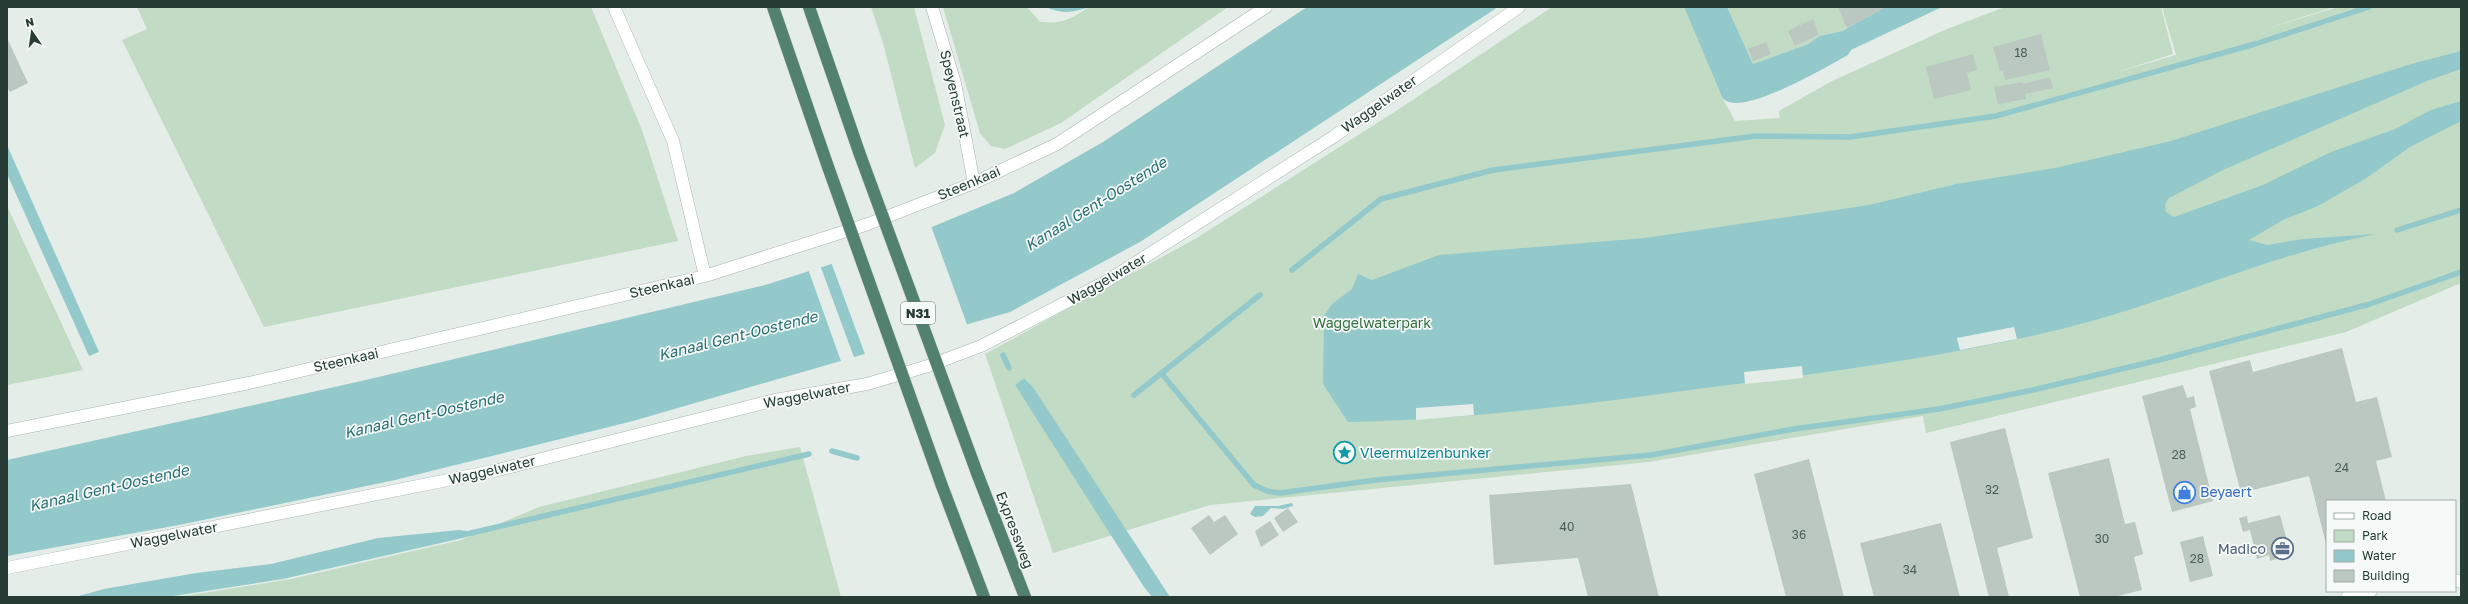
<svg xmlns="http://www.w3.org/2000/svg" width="2468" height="604" font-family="'Golos Text',sans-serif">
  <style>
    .green { fill: #c1dbc4; fill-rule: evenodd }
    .water { fill: #94c9cb }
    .pier { fill: #e5ede8 }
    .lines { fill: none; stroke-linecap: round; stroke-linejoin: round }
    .stream { stroke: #94c9cb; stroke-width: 5.5 }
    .building { fill: #bbc7c1 }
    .minor-casing { stroke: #a8b4ae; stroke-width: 13 }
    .trunk-casing { stroke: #c2c8c6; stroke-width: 13 }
    .minor { stroke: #fff; stroke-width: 12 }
    .trunk { stroke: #528170; stroke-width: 12 }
    .trunk-bridge-casing { stroke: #c2c8c6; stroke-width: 13; stroke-linecap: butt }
    .trunk-bridge { stroke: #528170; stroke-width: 12 }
    .labels { text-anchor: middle; stroke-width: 3.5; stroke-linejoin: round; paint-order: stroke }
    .number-label { font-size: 12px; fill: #4b5f57 }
    .shield { fill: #f5f9f7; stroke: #64756e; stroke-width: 1 }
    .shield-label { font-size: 13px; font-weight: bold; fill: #263c34 }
    .street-label { font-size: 14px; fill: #263c34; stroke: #f5f9f7 }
    .park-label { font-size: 14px; fill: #356f44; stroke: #f5f9f7 }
    .culture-label { font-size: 14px; fill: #0d838f; stroke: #f5f9f7; text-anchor: start }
    .shop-label { font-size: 14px; fill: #366cbe; stroke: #f5f9f7; text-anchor: start }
    .service-label { font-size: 14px; fill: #4e5e75; stroke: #f5f9f7; text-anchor: end }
    .water-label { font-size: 15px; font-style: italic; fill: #276f72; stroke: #f5f9f7 }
  </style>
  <rect width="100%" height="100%" fill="#e5ede8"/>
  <!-- green -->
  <path class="green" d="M137,7H591L642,130L678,241L264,327L122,40L147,29Z
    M871,7H914L945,125L935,153L915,168L883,43Z
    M943,7H1027L1040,22C1063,24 1071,19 1089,7H1228L1061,123L1005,149L991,146L980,133Z
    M1552,7H1684L1722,97L1735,121L1780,118L1779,111L1832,81L1947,29L2005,7H2161L2173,54L2111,74L2176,55L2162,7H2334L2262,30L2338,7H2461V283L2346,332L1926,433L1923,416L1649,462L1210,505L1125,531L1033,387L1024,378L1015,385L1113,535L1053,553L985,354L1195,239L1399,109Z
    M1727,7H1885L1841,31L1819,36L1808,44L1753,64ZM1813,20L1819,35L1795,46L1789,31Z
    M7,206L83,370L7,385Z
    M800,447L841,597H178L291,579L461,540L539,507L746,456Z"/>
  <!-- water -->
  <path class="water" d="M1046,7H1089C1073,13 1061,14 1046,7Z
    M1307,7H1498L1140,242L1010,312L633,421L395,480L179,525L7,556V460L370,379L765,285L876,250L1014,193L1103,142Z
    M1684,7H1727L1753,64L1808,44L1819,36L1842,31L1885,7H1942L1851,50L1848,55C1829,65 1737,121 1722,97Z
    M2461,51V69L2427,81L2223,170L2169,198L2165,204L2166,212L2174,217L2263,185L2331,152L2395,129L2431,110L2461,101V121L2410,147L2365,179L2318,206L2283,220L2249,240L2267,245L2303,239L2376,234C2263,256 2164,305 2053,331C1939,358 1821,373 1705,388C1587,404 1467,420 1348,422L1323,384L1324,316L1332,304L1352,289L1358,274L1372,280L1439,255L1645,238L1869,205L1956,184L2055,168L2171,141L2411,64Z
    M7,145L99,352L89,356L7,174Z
    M1024,378L1033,387L1170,597H1152L1144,587L1015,385Z
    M1292,503L1293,506L1283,509L1271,508L1263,516L1255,517L1250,514L1255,506H1278Z
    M459,530L467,531V537L283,579L167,597H75L104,589L196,573L271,564L378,538Z"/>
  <!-- pier -->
  <path class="pier" d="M931,226L968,327L866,357L831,262L875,248Z
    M820,265L855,360L842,364L808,269Z
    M2014,327L2017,339L1960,350L1957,338Z
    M1802,366L1803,378L1745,384L1744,372Z
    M1473,404L1474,415L1416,420V408Z"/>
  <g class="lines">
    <!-- stream -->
    <path class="stream" d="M2397,230L2461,210
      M1292,270L1381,199L1493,170L1756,136L1850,137L1996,116L2255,44L2369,7
      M1003,355L1009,368
      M1162,374L1254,485L1267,491L1280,493L1376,480L1651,455L1794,429L1939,409L2033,390L2159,360L2370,304L2461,272
      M1134,395L1260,295
      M832,451L857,458
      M467,534L809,454"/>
  </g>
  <!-- building -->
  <path class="building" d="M1838,7H1885L1847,28Z
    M1813,19L1819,35L1795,46L1788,31Z
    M2041,34L2050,70L2005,80L2003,70L2000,71L1993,47Z
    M7,38L28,83L10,92L7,87Z
    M1766,42L1771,54L1753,61L1748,49Z
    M1973,54L1977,70L1967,73L1971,90L1934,99L1926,67Z
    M2050,77L2053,88L2025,94L2026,99L1998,104L1994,87L2023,82V84Z
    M2342,348L2356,402L2377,397L2392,457L2376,461L2386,501H2327L2326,544L2309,476L2241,493L2209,371L2250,360L2253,372Z
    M2183,385L2187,398L2194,396L2196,407L2190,409L2213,501L2172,512L2142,396Z
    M2005,428L2033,538L1997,548L2009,597H1989L1950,442Z
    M2109,458L2125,524L2135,522L2143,554L2134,557L2142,590L2114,597H2080L2048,473Z
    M1809,459L1844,597H1786L1754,474Z
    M1631,484L1659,597H1588L1578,558L1494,565L1489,495Z
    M1288,508L1298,522L1283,532L1274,518Z
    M1209,515L1214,522L1225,515L1238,534L1210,555L1191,528Z
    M2280,515L2291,555L2270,561L2269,555L2257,559L2250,530L2243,532L2239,518L2247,516L2248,523Z
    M1270,521L1279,535L1261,547L1255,531Z
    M1941,523L1960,597H1874L1860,543Z
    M2203,536L2213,576L2190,582L2180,542Z"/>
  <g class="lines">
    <defs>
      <path id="minor" d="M614,7L673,141L705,276
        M932,7L955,83L974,183
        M7,431L249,383L705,276L868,224L974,183L1057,144L1266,7
        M7,568L498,470L775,400L867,384L928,366L981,346L1107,281L1333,137L1519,7
        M2455,580L2461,582
        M2347,597L2371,591"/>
      <path id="trunk" d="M773,7L827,164
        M809,7L859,152
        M977,473L1025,597
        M942,486L984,597"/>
    </defs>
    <!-- minor casing -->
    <use href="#minor" class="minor-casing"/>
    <!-- trunk casing -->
    <use href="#trunk" class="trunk-casing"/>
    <!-- minor -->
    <use href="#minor" class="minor"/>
    <!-- trunk -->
    <use href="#trunk" class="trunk"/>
    <defs>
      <path id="trunk-bridge" d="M859,152L977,473
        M827,164L942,486"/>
    </defs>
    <!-- trunk-bridge casing -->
    <use href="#trunk-bridge" class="trunk-bridge-casing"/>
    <!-- trunk-bridge -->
    <use href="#trunk-bridge" class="trunk-bridge"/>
  </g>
  <!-- icons -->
  <defs>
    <symbol id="sight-ring" viewBox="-11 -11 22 22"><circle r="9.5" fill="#f5f9f7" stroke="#0f9aa8" stroke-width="1.5"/><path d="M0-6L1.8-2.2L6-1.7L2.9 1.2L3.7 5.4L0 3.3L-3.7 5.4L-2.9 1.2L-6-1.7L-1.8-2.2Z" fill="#0f9aa8"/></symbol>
    <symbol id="shop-ring" viewBox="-11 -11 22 22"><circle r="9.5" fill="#f5f9f7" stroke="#3f7fe0" stroke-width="1.5"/><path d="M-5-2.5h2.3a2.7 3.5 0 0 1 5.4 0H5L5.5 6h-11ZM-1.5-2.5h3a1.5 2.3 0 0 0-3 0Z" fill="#3f7fe0"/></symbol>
    <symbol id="office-ring" viewBox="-11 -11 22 22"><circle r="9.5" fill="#f5f9f7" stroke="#5c6f8a" stroke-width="1.5"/><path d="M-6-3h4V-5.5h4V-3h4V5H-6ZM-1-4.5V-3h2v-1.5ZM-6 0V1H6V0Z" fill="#5c6f8a"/></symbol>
  </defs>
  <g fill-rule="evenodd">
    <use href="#sight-ring" x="1332" y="440" width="25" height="25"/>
    <use href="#shop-ring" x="2172" y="480" width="25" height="25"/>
    <use href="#office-ring" x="2270" y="536" width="25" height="25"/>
  </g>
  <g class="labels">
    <!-- number labels -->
    <g class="number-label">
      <text x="2021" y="57">18</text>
      <text x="2179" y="459">28</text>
      <text x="2342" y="472">24</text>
      <text x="1992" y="494">32</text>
      <text x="1567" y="531">40</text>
      <text x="1799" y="539">36</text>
      <text x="2102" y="543">30</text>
      <text x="2197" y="563">28</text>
      <text x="1910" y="574">34</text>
    </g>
    <!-- shield labels -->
    <rect class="shield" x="901" y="302" width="34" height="22" rx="3"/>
    <g class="shield-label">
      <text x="918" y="318">N31</text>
    </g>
    <!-- street labels -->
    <g class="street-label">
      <text transform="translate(955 94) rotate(77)" y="5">Speyenstraat</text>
      <text transform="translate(1379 104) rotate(-35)" y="5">Waggelwater</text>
      <text transform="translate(969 183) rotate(-23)" y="5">Steenkaai</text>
      <text transform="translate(1107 279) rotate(-30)" y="5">Waggelwater</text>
      <text transform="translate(662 286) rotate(-13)" y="5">Steenkaai</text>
      <text transform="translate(346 360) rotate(-13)" y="5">Steenkaai</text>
      <text transform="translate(807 395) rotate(-11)" y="5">Waggelwater</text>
      <text transform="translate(492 470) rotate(-13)" y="5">Waggelwater</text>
      <text transform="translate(1015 530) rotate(69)" y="5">Expressweg</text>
      <text transform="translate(174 535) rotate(-11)" y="5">Waggelwater</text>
    </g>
    <!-- park labels -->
    <g class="park-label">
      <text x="1372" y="328">Waggelwaterpark</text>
    </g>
    <!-- culture labels -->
    <g class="culture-label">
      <text x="1360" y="458">Vleermuizenbunker</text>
    </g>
    <!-- shop labels -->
    <g class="shop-label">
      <text x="2200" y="497">Beyaert</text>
    </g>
    <!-- service labels -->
    <g class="service-label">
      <text x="2266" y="554">Madico</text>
    </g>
    <!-- water labels -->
    <g class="water-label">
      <text transform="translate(1096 204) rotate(-32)" y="5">Kanaal Gent-Oostende</text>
      <text transform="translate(738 336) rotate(-14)" y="5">Kanaal Gent-Oostende</text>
      <text transform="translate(424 415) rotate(-13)" y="5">Kanaal Gent-Oostende</text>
      <text transform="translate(109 488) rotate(-13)" y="5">Kanaal Gent-Oostende</text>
    </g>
  </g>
  <!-- border -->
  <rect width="2468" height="604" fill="none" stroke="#263c34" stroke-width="16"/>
  <!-- legend -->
  <rect x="2326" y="500" width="130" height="92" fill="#f5f9f7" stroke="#a2ada9"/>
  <rect x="2334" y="513" width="20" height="6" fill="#ffffff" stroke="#a2ada9"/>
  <text x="2362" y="520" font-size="12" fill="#263c34">Road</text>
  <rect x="2334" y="530" width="20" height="12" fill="#c1dbc4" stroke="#a2ada9"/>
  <text x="2362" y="540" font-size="12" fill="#263c34">Park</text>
  <rect x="2334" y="550" width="20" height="12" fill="#94c9cb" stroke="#a2ada9"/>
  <text x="2362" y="560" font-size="12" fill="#263c34">Water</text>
  <rect x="2334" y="570" width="20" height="12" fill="#bbc7c1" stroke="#a2ada9"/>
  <text x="2362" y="580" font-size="12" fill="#263c34">Building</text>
  <!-- north arrow -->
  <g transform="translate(32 32) rotate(347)" stroke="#f5f9f7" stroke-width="3" paint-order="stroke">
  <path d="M0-3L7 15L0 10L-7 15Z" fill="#263c34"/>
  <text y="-6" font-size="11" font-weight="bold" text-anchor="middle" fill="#263c34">N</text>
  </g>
</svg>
